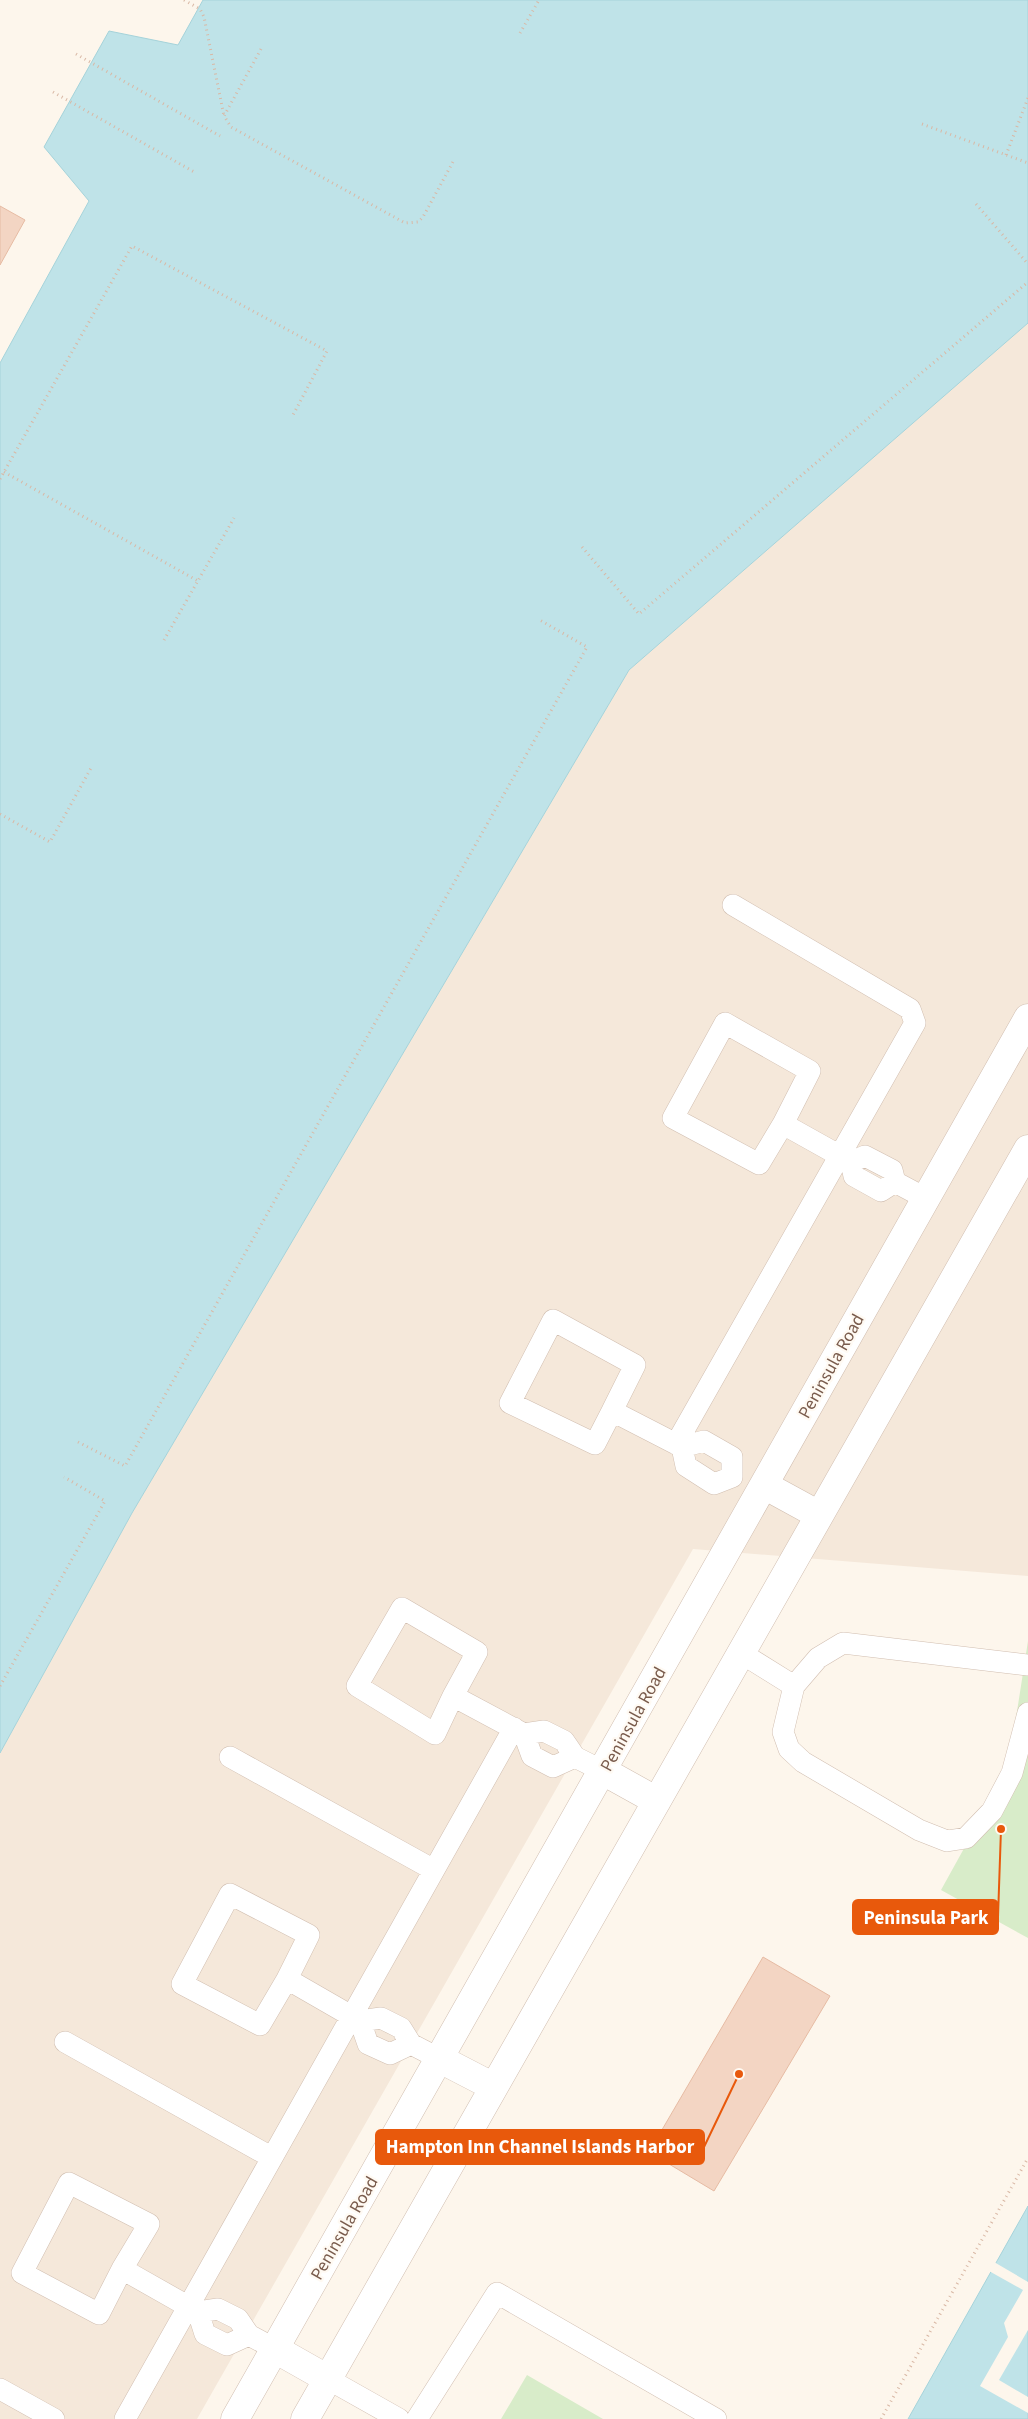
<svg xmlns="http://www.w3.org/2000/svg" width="1028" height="2419" font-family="'Source Sans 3',sans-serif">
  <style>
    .residential { fill: #f5e8da }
    .green { fill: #d8ecc9 }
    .water { fill: #bfe3e8; stroke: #a5d3da }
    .pier { fill: #fdf6ec }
    .building { fill: #f3d5c3; stroke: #e6bba3 }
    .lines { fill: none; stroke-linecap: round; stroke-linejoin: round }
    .lane-casing { stroke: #d1beb0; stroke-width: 22 }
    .street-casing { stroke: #d1beb0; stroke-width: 29 }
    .path { stroke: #d9b8a5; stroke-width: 3; stroke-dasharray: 1 4; stroke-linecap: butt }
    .lane { stroke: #fff; stroke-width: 21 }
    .street { stroke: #fff; stroke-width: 28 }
    .labels { text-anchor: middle; stroke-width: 4.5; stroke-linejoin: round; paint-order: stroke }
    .street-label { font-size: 18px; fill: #7a5c4d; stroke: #fffaf3 }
    .leader { fill: none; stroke: #e8590c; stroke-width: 2 }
    .callout-dot { fill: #e8590c; stroke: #fffaf3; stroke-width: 2 }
    .callout { fill: #e8590c; stroke: #e8590c; stroke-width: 2 }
    .callout-label { font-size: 19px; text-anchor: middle; font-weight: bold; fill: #fff }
  </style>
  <rect width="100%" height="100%" fill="#fdf6ec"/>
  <!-- residential -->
  <path class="residential" d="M1028,323V1576L693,1549L197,2419H0V1753L132,1513L629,670Z"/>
  <!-- green -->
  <path class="green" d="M1028,1641V1938L941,1890L1008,1769Z
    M527,2375L603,2419H501Z"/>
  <!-- water -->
  <path class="water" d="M203,0H1028V323L629,670L132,1513L0,1753V363L89,201L44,147L109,31L178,45Z
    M1028,2206V2419H908Z"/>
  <!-- pier -->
  <path class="pier" d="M994,2262L1028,2282V2330L999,2380L1028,2397V2413L980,2386L1008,2337L1004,2323L1023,2290L989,2271Z"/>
  <!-- building -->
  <path class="building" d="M0,206L25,220L0,265Z
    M763,1957L830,1996L714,2191L649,2152Z"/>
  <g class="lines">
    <defs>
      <path id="lane" d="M783,1124L810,1071L725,1023L673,1118L759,1164L783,1124L851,1162
        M895,1182L881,1191L854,1176L851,1162L865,1156L892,1170L895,1182L925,1198
        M612,1411L595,1444L510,1403L553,1320L635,1365L612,1411L682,1447
        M704,1441L732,1457V1477L714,1484L686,1466L682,1447Z
        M676,1444L915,1023L910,1009L733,905
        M741,1653L794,1686
        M1028,1665L843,1643L818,1658L794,1686L783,1732L789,1749L803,1762L919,1830L947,1841L966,1838L992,1811L1012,1773L1028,1713
        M453,1696L435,1734L357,1686L402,1608L477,1652L453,1696L524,1734
        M230,1757L434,1870
        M575,1757L553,1767L532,1756L524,1734L544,1731L564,1741L575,1757L603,1771
        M287,1979L260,2025L182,1984L230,1894L309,1935L287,1979L360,2021
        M65,2042L271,2157
        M411,2044L390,2054L368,2044L360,2021L381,2018L401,2028L411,2044L440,2059
        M122,2269L99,2314L22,2273L69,2183L149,2224L122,2269L198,2312
        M249,2335L227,2345L205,2334L198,2312L218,2309L238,2319L249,2335L275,2349
        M328,2379L399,2419
        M0,2389L54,2419
        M125,2419L514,1728
        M417,2419L497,2293L716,2419"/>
      <path id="street" d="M764,1485L819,1515
        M603,1771L657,1801
        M440,2059L494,2087
        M275,2349L328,2379
        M235,2419L1028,1018
        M305,2419L1028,1149"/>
    </defs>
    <!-- lane casing -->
    <use href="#lane" class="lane-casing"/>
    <!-- street casing -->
    <use href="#street" class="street-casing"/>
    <!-- path -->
    <path class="path" d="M184,0L200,9L204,17L224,116
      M520,33L539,0
      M261,49L224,116L231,127L405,223L418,222L423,217L454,160
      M76,54L220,136
      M53,92L196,173
      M922,124L1028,163
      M1006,155L1028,98
      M976,204L1028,264
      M4,472L198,581
      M0,479L132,246L327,351L293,415
      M582,547L639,614L1028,282
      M164,640L234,518
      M0,814L50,842L91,768
      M78,1442L125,1466L587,647L538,619
      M0,1686L105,1501L64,1477
      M881,2419L1028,2158"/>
    <!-- lane -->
    <use href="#lane" class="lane"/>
    <!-- street -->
    <use href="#street" class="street"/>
  </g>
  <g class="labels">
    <!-- street labels -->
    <g class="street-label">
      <text transform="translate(831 1366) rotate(-61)" y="6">Peninsula Road</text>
      <text transform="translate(633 1719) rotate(-61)" y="6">Peninsula Road</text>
      <text transform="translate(344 2228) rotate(-60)" y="6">Peninsula Road</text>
    </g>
  </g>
  <!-- callouts -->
  <path class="leader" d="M1001 1829L998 1917M739 2074L704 2147"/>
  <g class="callout-dot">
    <circle cx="1001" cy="1829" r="5"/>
    <circle cx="739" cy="2074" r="5"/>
  </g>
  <g class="callout">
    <rect x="853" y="1900" width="145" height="34" rx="5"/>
    <rect x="376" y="2130" width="328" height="34" rx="5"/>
  </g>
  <g class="callout-label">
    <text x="926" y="1924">Peninsula Park</text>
    <text x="540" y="2153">Hampton Inn Channel Islands Harbor</text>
  </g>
</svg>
